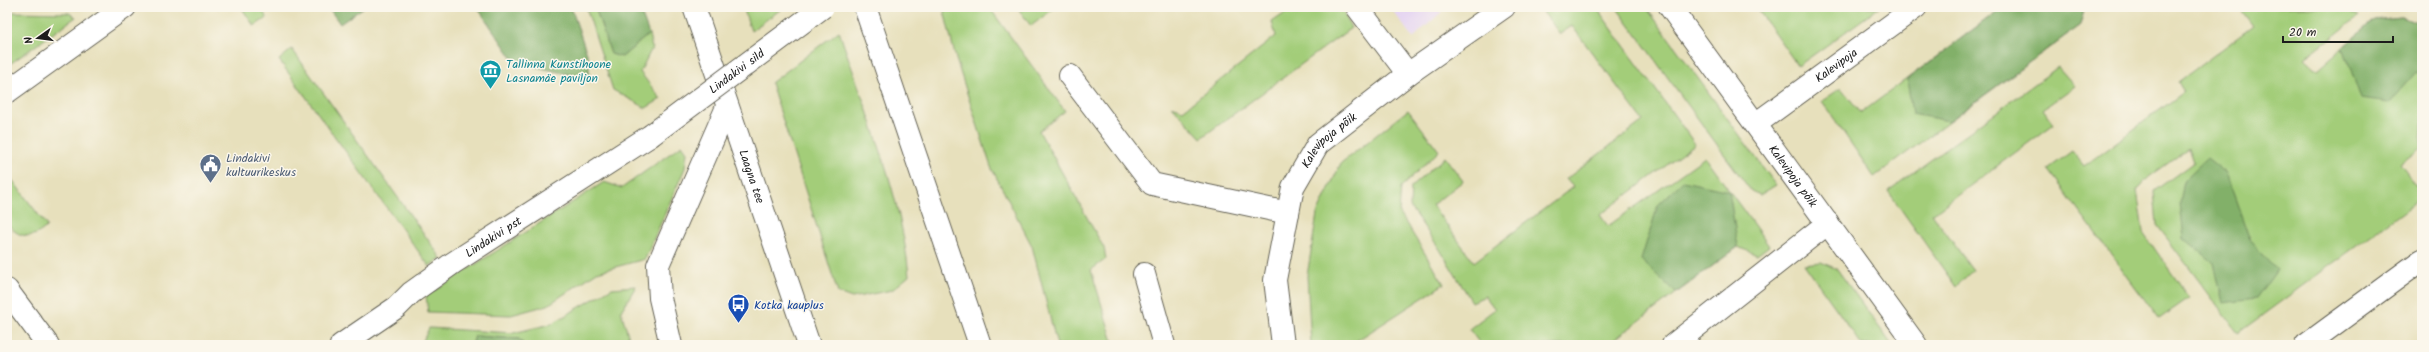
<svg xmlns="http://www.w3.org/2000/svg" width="2429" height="352" font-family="Kalam,sans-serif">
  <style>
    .built { fill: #e4d3f2 }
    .green { fill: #a3cd79; stroke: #60744a }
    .forest { fill: #82b069; stroke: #4f6642 }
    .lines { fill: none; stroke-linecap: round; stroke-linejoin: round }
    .minor-casing { stroke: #636154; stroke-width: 24 }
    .major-casing { stroke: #636154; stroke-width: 24 }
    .minor { stroke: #fff; stroke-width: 22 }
    .major { stroke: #fff; stroke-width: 22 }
    .minor-bridge-casing { stroke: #636154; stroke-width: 24; stroke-linecap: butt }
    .minor-bridge { stroke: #fff; stroke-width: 22 }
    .labels { text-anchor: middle; stroke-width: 3; stroke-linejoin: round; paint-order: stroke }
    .culture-label { font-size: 12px; fill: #0d838f; stroke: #fbf7ec; text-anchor: start }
    .street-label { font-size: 12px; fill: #1c1c1c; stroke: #fbf7ec }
    .service-label { font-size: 12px; fill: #4e5e75; stroke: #fbf7ec; text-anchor: start }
    .transit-label { font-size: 12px; fill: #164399; stroke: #fbf7ec; text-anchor: start }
  </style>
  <rect width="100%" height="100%" fill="#fbf7ec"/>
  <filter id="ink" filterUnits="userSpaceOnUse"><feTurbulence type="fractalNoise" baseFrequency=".025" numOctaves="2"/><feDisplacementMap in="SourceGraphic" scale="8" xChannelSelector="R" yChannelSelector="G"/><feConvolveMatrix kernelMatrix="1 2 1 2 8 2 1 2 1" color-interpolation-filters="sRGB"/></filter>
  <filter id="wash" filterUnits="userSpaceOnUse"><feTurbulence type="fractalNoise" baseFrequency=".012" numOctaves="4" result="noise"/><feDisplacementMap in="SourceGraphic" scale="16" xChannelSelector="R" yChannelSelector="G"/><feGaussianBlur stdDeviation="0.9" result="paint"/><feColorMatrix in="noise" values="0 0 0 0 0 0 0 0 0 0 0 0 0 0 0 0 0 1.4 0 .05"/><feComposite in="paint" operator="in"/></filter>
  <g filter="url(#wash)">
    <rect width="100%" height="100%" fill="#e7e0bc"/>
    <!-- built -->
    <path class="built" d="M1390,7H1447L1413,38Z"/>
    <!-- green -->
    <path class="green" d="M241,7H260L267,18L254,26Z
      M586,7H595L611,54L622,57L649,34L652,48L640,72L661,99L646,108L613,90Z
      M743,7H784L751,31Z
      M943,7H989L1065,111L1039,131L1104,248L1106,259L1091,270L1114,345H1057L1032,246L991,167L956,59Z
      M1017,7H1056L1031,26Z
      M1294,7H1341L1351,28L1201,138L1172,106L1183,110L1276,36L1272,22Z
      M1550,7H1596L1695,144L1600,215L1608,226L1705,157L1769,246L1757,255L1738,247L1607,345H1481L1469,329L1495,309L1485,296L1472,302L1439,248L1410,207L1411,187L1445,157L1463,181L1432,205L1474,262L1573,187L1566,179L1643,121L1572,26L1560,34L1543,12Z
      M1616,7H1646L1776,185L1760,195L1751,191Z
      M1756,7H1880L1798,66Z
      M2003,7H2085L2080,25L1874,177L1822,101L1841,88L1861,113Z
      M2239,7H2340L2359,16L2305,59L2317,70L2374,20L2401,17L2422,25V147L2400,164L2422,193V198L2238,333L2157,225L2154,191L2194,162L2189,148L2149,177L2137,190L2143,232L2189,298L2159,319L2048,169L2072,151L2084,166L2184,92L2178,82L2253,26Z
      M7,12L69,13L76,17L7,66Z
      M839,31C865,108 902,196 909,276L892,290L852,298L838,293L771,83Z
      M292,49L441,258L429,266L279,60Z
      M2058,67L2075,86L2043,109L2054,124L1932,214L1973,270L1956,287L1888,191Z
      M1408,110L1439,151L1401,187L1399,212L1444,284L1350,345H1311L1307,276L1317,214L1341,163Z
      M682,145L687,152L685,168L645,259L597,272L548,305L511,315L428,312L426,296L604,182L622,188Z
      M7,173L47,226C34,240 18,239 7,223Z
      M1821,262L1837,269L1892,345H1862L1804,264Z
      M636,286L621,311L631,345H524L519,339L475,336L472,345H421L429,328L513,333L551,324L612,288Z"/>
    <!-- forest -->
    <path class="forest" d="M328,7H364L340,24Z
      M477,7H571L589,60V79L515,62Z
      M595,7H639L649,34L622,57L611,54Z
      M2003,7H2085L2080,25L1949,121L1912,114L1907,79Z
      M2401,17L2422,25V76L2416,72L2389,103L2361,99L2343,47L2374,20Z
      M2207,158L2226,173L2250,240L2277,270L2256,299L2223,303L2214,263L2184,238L2180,204L2184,180Z
      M1683,181L1729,191L1738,247L1676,293L1641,260L1658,205Z
      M475,336L519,339L524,345H472Z"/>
  </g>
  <g filter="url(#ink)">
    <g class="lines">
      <defs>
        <g id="minor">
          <path d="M1357,7L1408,74"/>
          <path id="s1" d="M1670,7L1916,345"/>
          <path d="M1070,76L1152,184L1288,213"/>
          <path d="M7,92L125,7"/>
          <path id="s2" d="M1757,123L1916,7"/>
          <path d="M1144,274L1164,345"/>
          <path d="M7,290L48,345"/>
          <path id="s3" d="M341,345L397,307L411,293L453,263L650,136"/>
          <path d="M671,345L660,298L658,265L727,107"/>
          <path id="s4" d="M1283,345L1275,280L1293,187L1318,144L1408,74L1504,7"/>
          <path d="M1673,345L1828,223"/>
          <path d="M2306,345L2422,260"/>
        </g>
        <g id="major">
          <path id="s5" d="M694,7L809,345"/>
          <path d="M865,7L980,345"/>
        </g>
      </defs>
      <!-- minor casing -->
      <use href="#minor" class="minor-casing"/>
      <!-- major casing -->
      <use href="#major" class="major-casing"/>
      <!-- minor -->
      <use href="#minor" class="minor"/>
      <!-- major -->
      <use href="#major" class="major"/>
      <defs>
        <g id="minor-bridge">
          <path id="s6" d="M650,136L823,7"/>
        </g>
      </defs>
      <!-- minor-bridge casing -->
      <use href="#minor-bridge" class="minor-bridge-casing"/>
      <!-- minor-bridge -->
      <use href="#minor-bridge" class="minor-bridge"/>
    </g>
  </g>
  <!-- icons -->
  <defs>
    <symbol id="museum-pin" viewBox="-11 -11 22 30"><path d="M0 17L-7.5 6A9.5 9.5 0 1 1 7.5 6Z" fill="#0f9aa8" stroke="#fbf7ec"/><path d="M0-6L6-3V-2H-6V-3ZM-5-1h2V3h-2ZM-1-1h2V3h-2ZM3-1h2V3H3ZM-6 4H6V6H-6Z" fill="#fff"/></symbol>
    <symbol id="civic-pin" viewBox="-11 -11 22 30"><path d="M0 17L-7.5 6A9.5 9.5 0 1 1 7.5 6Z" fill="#5c6f8a" stroke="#fbf7ec"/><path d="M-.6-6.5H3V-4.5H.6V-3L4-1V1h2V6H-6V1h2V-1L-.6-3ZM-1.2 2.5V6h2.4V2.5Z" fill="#fff"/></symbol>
    <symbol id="bus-pin" viewBox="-11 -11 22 30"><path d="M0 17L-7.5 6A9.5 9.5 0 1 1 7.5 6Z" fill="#1a4fb4" stroke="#fbf7ec"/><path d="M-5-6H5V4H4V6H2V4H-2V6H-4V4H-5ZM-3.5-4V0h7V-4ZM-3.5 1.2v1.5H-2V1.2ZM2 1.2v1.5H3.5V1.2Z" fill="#fff"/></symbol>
  </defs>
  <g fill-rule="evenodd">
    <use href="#museum-pin" x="478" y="58" width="25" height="34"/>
    <use href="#civic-pin" x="198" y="152" width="25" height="34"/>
    <use href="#bus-pin" x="726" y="292" width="25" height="34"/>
  </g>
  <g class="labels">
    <!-- culture labels -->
    <g class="culture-label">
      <text x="506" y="68">Tallinna Kunstihoone<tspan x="506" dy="14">Lasnamäe paviljon</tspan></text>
    </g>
    <!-- street labels -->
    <g class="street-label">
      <text dy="4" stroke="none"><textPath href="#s2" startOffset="98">Kalevipoja</textPath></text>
      <text dy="4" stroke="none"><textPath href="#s6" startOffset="108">Lindakivi sild</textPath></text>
      <text dy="4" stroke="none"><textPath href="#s4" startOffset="220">Kalevipoja põik</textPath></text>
      <text dy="4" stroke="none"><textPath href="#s5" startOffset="179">Laagna tee</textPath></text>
      <text dy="4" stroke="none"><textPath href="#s1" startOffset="209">Kalevipoja põik</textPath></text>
      <text dy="4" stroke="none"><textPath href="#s3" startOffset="187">Lindakivi pst</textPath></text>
    </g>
    <!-- service labels -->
    <g class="service-label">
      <text x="226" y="162">Lindakivi<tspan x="226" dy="14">kultuurikeskus</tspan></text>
    </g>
    <!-- transit labels -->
    <g class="transit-label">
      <text x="754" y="309">Kotka kauplus</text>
    </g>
  </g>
  <!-- margin -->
  <rect width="2429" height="352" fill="none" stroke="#fbf7ec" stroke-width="24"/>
  <!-- north arrow -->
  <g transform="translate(38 38) rotate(256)" stroke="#fbf7ec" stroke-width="3" paint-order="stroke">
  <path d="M0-3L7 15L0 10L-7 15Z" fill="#1c1c1c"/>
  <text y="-6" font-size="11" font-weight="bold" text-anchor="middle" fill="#1c1c1c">N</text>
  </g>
  <!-- scale -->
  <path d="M2283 36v6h110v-6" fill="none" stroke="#1c1c1c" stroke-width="2"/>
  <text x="2289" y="36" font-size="12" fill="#1c1c1c" stroke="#fbf7ec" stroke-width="3" paint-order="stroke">20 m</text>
</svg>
